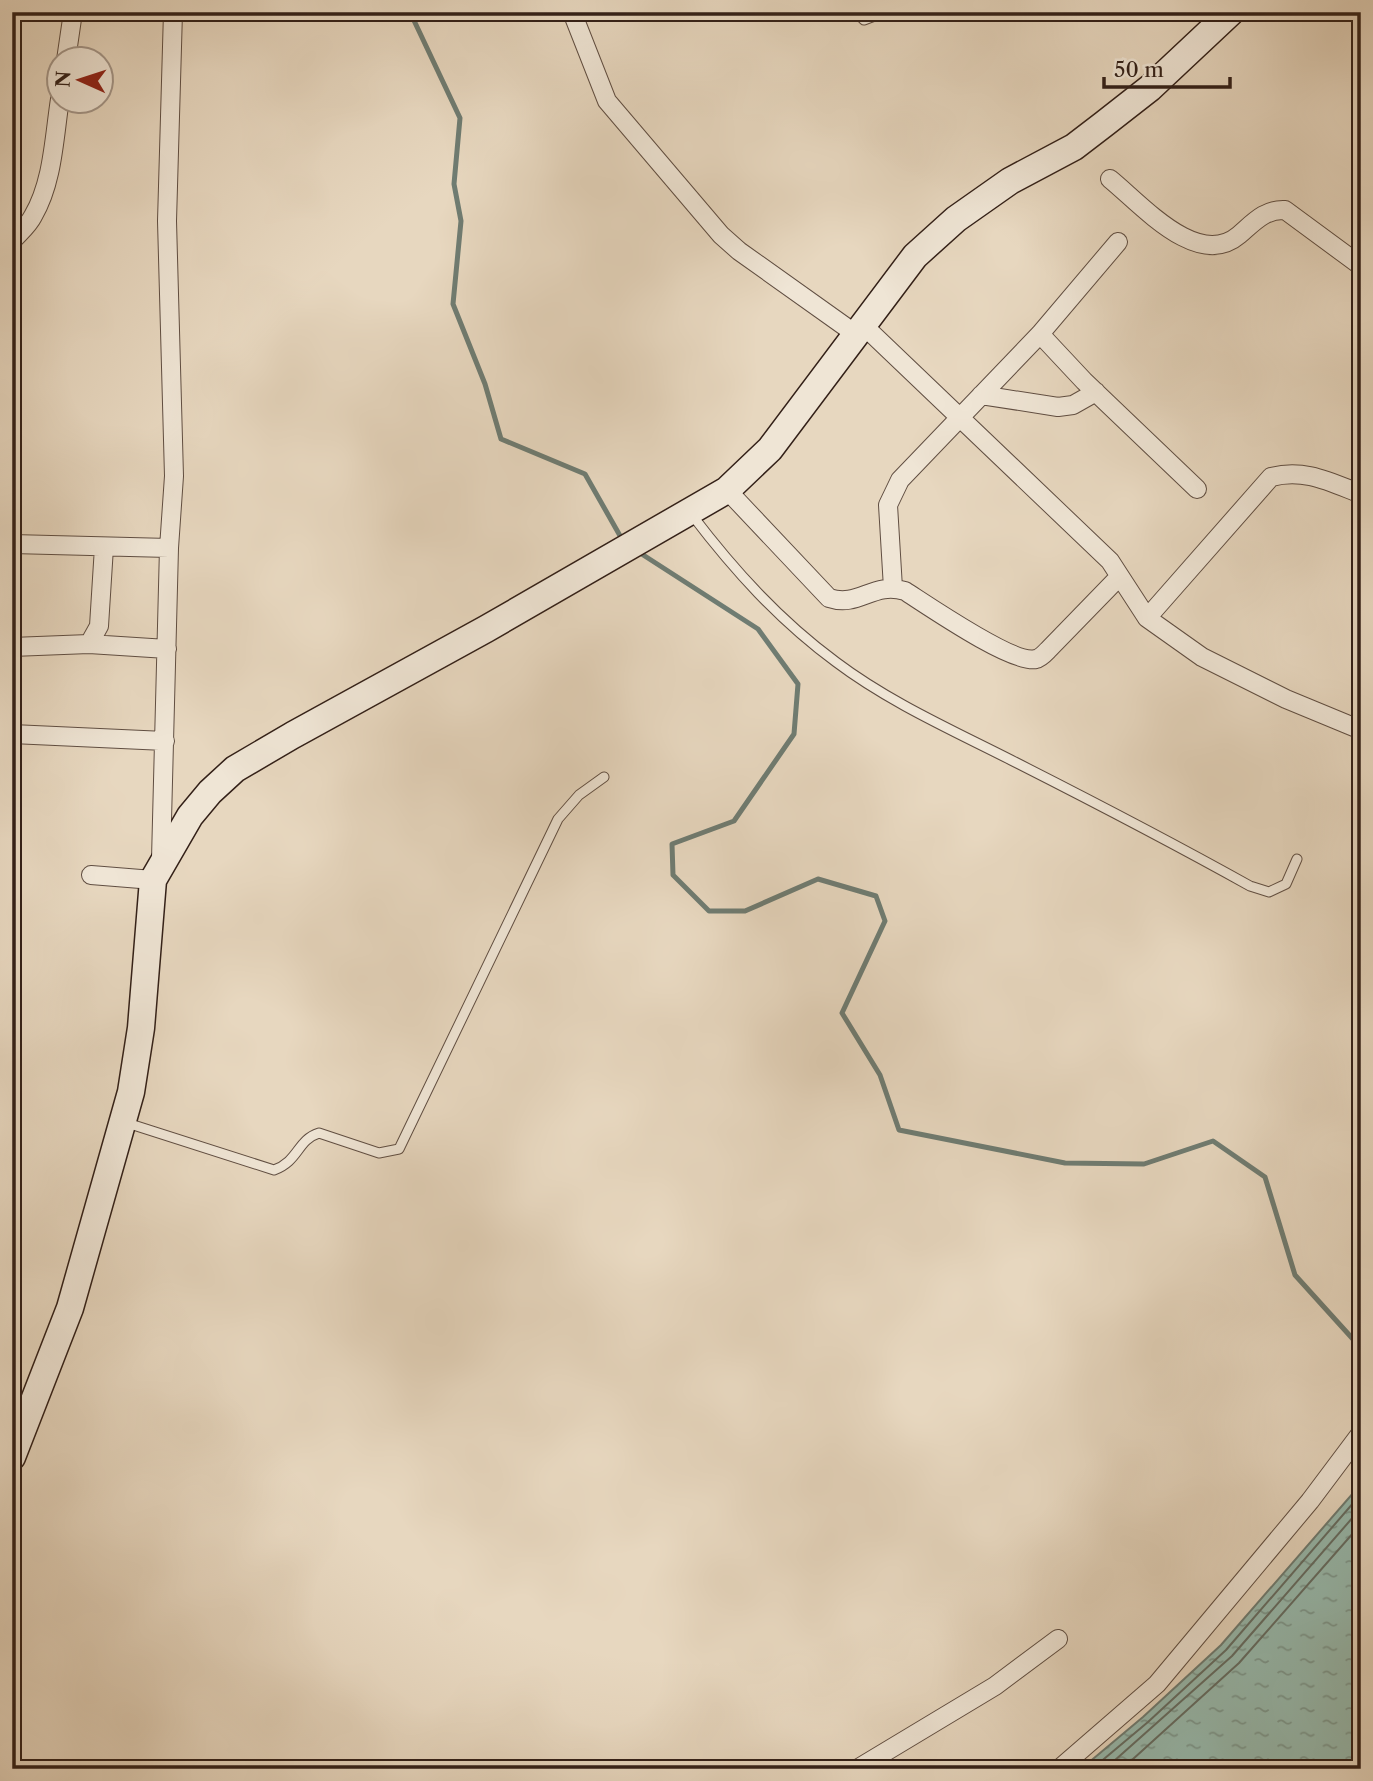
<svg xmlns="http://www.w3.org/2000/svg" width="1373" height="1781" font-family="'Libre Caslon Text',serif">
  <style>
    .water { fill: url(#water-ripples); stroke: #6f7c72; stroke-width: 2 }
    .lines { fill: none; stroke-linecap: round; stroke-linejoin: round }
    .shore { stroke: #656d63; stroke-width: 2 }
    .stream { stroke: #6f7c72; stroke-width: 5 }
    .lane-casing { stroke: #604e42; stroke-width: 11 }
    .street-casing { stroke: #604e42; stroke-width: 20 }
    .secondary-casing { stroke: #332018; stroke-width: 29 }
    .lane { stroke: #efe5d5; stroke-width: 9 }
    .street { stroke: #efe5d5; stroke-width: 18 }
    .secondary { stroke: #efe5d5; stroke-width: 26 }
  </style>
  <defs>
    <pattern id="water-ripples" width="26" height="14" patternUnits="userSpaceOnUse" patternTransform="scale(1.75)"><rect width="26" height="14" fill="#97baae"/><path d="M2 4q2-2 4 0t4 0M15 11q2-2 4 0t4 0" fill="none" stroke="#7c978d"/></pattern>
  </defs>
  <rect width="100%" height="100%" fill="#e7d7bf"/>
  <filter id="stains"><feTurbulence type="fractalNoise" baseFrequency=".00286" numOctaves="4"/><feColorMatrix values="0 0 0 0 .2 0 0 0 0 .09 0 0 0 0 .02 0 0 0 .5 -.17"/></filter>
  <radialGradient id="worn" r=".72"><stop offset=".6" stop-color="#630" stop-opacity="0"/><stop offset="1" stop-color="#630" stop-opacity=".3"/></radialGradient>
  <!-- water -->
  <path class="water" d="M1361,1484V1769H1081L1143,1717L1221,1645Z"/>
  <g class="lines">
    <!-- shore -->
    <path class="shore" d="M1092,1769L1148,1722L1226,1650L1361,1494
      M1105,1769L1232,1656L1361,1508
      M1122,1769L1239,1663L1361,1524"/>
    <!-- stream -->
    <path class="stream" d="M410,12L460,118L454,184L461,221L453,304L485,384L501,439L585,474L623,541
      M637,551L758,629L798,684L794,734L734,821L672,844L673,875L709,911H745L818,879L876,896L885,921L842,1013L880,1075L899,1130L1065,1163L1144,1164L1213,1141L1265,1177L1295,1275L1361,1348"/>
    <defs>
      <path id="lane" d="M856,12L864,20L885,12
        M692,515C734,570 779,620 836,662C889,702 952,730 1011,760C1092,801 1171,842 1250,886L1269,892L1286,884L1297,859
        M124,1122L274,1170C299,1161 297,1140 319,1133L379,1153L399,1149L558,819L579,795L604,777"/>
      <path id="street" d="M572,12L607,101L721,235L739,251L857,335
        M66,60L73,12
        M1110,179C1142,205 1198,270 1239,235C1254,222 1265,209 1285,210L1361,266
        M12,241C19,233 28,226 33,216C53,182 54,138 60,99
        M864,326L1110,561L1147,618L1202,657L1286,699L1361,730
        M1040,334L1084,381L1197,489
        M981,395L1058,407L1073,405L1096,392
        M727,490L829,598C859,608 873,581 905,591C927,605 1014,665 1036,659C1041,658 1046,652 1049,649L1119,577
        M12,544L169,548
        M893,588L888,505L900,480L1040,334L1118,242
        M1147,618L1271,477C1304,468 1330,482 1361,494
        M89,644L167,649
        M12,647L89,644L99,626L104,547
        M12,734L165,741
        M161,859L169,548L174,476L167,221L173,12
        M91,875L153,880
        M857,1769L995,1686L1058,1639
        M1059,1769L1157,1684L1310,1501L1361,1433"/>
      <path id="secondary" d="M12,1457L70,1308L131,1092L141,1028L153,880L190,816L210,792L235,769L293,735L486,629L727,490L770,449L915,256L956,219L1010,181L1074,147L1104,124L1150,88L1231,12"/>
    </defs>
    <!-- lane casing -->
    <use href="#lane" class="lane-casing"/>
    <!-- street casing -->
    <use href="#street" class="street-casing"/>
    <!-- secondary casing -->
    <use href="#secondary" class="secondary-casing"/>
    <!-- lane -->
    <use href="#lane" class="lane"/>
    <!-- street -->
    <use href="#street" class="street"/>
    <!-- secondary -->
    <use href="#secondary" class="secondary"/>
  </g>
  <!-- margin -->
  <rect width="1373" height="1781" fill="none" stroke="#e7d7bf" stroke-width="42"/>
  <rect x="14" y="14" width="1345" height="1753" fill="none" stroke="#332018" stroke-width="3.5"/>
  <rect x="21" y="21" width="1331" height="1739" fill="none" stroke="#332018" stroke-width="2"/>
  <!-- north arrow -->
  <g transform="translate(80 80) rotate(273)"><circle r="33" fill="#efe5d5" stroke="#a49689" stroke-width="2"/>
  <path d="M0-5L12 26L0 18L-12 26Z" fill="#8f2418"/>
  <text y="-10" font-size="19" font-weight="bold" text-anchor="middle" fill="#332018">N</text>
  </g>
  <!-- scale -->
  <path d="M1104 77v10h126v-10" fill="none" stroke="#332018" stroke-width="3.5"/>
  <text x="1114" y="77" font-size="21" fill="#332018" stroke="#efe5d5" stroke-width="5" paint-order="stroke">50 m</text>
  <rect width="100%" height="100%" filter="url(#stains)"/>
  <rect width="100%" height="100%" fill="url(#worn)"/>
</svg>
